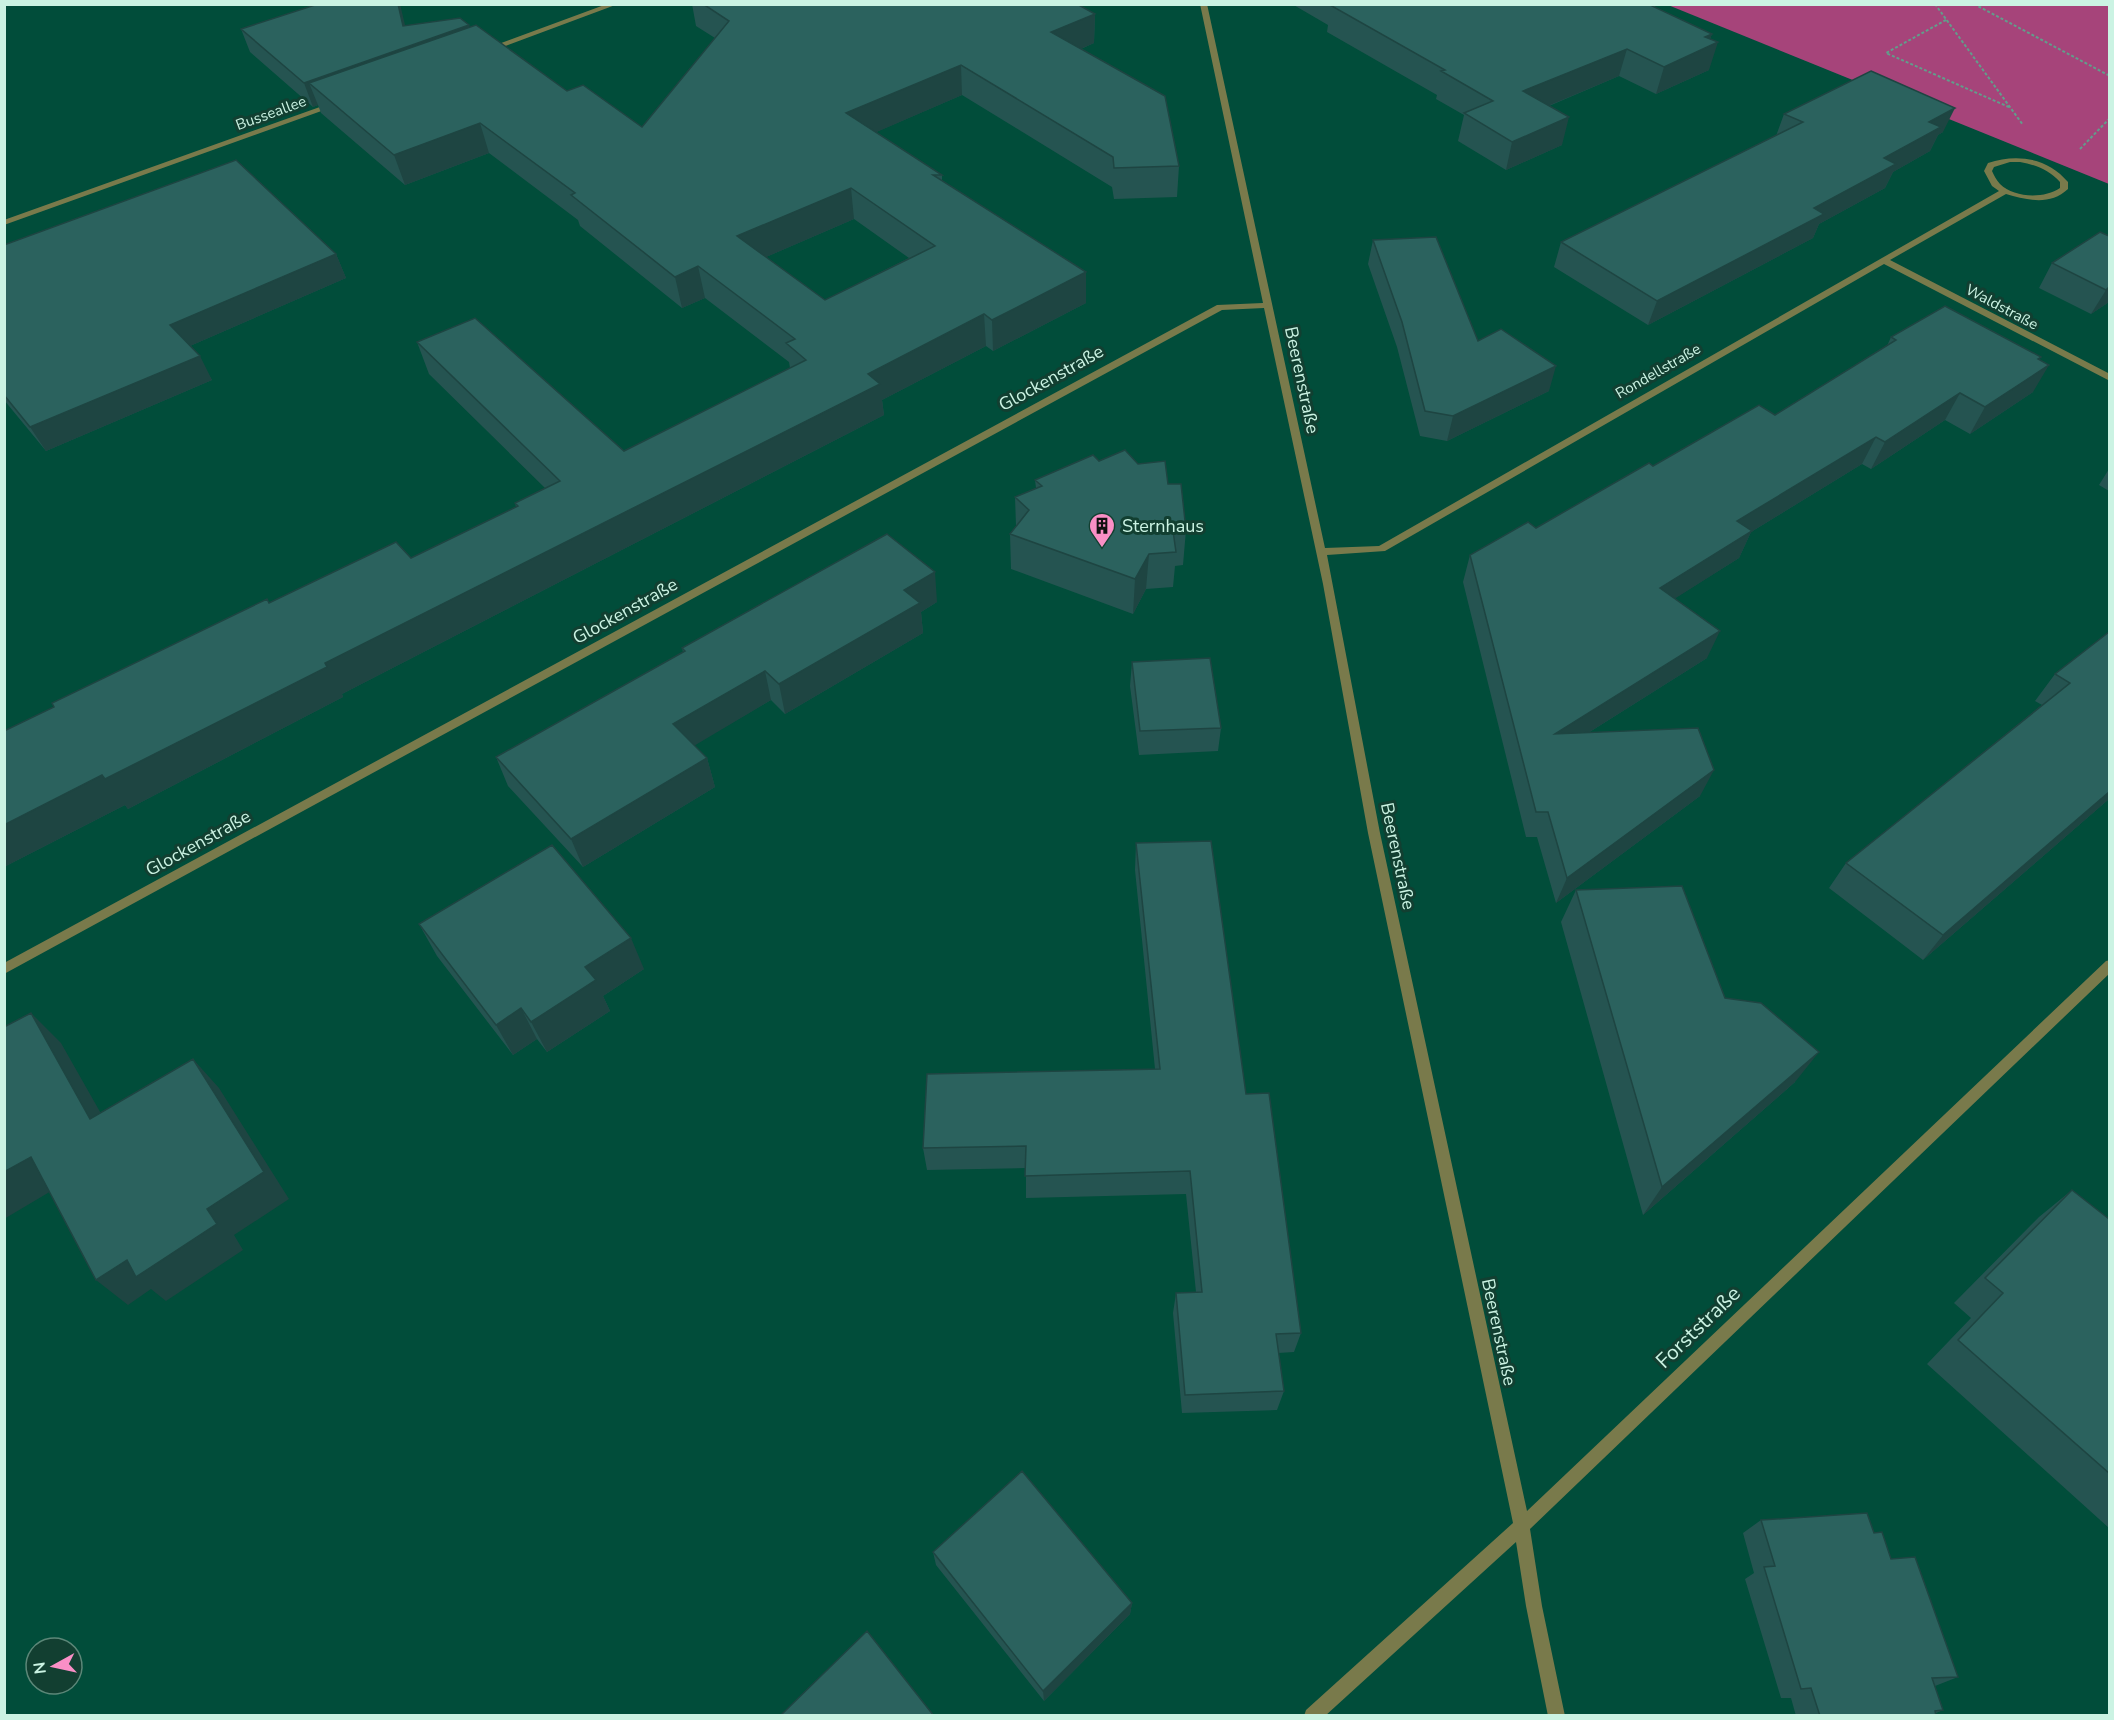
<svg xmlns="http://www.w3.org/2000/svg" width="2114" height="1720" font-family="'Nunito Sans',sans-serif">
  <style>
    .green { fill: #a6447a }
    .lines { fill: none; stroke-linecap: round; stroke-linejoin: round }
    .path { stroke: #629d8b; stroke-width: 2; stroke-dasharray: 3 2; stroke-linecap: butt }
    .street { fill: #797a4b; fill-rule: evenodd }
    .wall { fill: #255451; fill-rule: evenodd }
    .shaded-wall { fill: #1e4542 }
    .building { fill: #2b625e; stroke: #1e4542; stroke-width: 1.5; fill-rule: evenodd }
    .labels { text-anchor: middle; stroke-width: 6; stroke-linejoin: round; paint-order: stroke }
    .far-street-label { font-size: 15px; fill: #cbf3e3; stroke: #123f31 }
    .street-label { font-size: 18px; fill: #cbf3e3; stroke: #123f31 }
    .poi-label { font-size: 18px; fill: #cbf3e3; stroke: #123f31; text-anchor: start }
    .near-street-label { font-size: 21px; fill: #cbf3e3; stroke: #123f31 }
  </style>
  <rect width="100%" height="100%" fill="#014d3a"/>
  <!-- green -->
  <path class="green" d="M1668,5H2109V184Z"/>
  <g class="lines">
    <!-- path -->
    <path class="path" d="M1935,4L2023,125
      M1974,4L2110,76
      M1946,20L1886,53L2011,108
      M2080,149L2110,118"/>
    <!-- street -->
    <path class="street" d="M607,4H618L492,51L485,49Z
      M1200,4H1207L1325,548L1379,546L1999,191L1992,186L1984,171L1988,163C2017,153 2048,158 2068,182V189C2050,206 2027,200 2006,194L1890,260L2110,374V381L1884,264L1385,551L1327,555L1380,833L1527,1511L2106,961L2110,960V973L1530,1529L1542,1606L1565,1716H1548L1526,1606L1516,1542L1325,1716H1304L1306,1710L1513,1523L1368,833L1323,584L1264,308L1222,310L4,974V963L1217,305L1263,303ZM2020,162C2036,165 2049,170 2060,182V188C2044,199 2014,198 2000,184C1996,180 1994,175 1992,171L1994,167L2010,162Z
      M331,103L338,105L4,225V220Z"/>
  </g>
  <!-- wall -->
  <path class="wall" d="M692,4H1077L1095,14L1094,43L1081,49L1179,166L1177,197L1114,199L1112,187L962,95L876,132L942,175V180L1086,303L993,351L986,346L882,400L884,415L342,694L343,697L128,809L125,805L4,867L269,603L411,558L516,507L515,503L545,488L429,374L417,342L624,451L790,368L789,362L705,298L682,308L580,226L578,220L489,153L405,185L321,113L318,105L313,107L250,52L241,29L405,25L470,27L567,91L642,127L715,38L696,26ZM854,219L909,258L825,300L766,257Z
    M1292,4H1656L1655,7L1712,34L1710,39L1709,70L1656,94L1619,76L1549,106L1562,145L1506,170L1458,141L1464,115L1436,99L1437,95L1327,32L1328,25Z
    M1784,114L1943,132L1938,135L1930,151L1893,172L1885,188L1819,224L1813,238L1648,325L1554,267L1561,242L1776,136Z
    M2109,236V302L2091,314L2039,288L2052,263Z
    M1373,240L1478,341L1549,391L1447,441L1420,436L1397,347L1368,264Z
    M4,245L336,254L346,278L190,346L212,380L46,451L4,400Z
    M1891,337L2039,360L2033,392L1970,434L1945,420L1871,469L1862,464L1751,532L1739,558L1675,598L1707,658L1588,733L1700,796L1556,903L1537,837H1526L1463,582L1470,555L1536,528L1653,466L1775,415L1887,346Z
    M1099,461L1138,464L1168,484L1186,530L1183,565L1175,566L1173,587L1146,589L1133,614L1011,569L1010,534L1016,526L1015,497L1036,488L1035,480Z
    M2109,469V491L2099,485Z
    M937,602L921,612L923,633L785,714L771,700L694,745L707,758L715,787L583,867L508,786L496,757L683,652L682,648Z
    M2109,632V799L1923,960L1829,888L1846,863L2042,705L2035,701L2055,674Z
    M1132,662L1221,728L1218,751L1139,755L1130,686Z
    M1136,843L1246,1094L1301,1333L1294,1352L1278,1353L1284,1391L1277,1410L1182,1413L1173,1313L1176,1293L1196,1292L1186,1194L1026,1198V1168L927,1170L923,1148L1155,1069L1135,870Z
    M1576,890L1725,998L1795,1082L1643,1215L1561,922Z
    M419,924L644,969L603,996L610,1011L547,1052L537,1039L513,1055L437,956Z
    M2072,1190L2109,1219V1528L1927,1364L1971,1318L1954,1303L2039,1217Z
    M1761,1520L1874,1533L1891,1559L1958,1677L1935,1686L1943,1710L1936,1713V1716H1796L1791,1698H1781L1745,1579L1754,1573L1743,1533Z
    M933,1552L1132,1603L1130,1614L1044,1701L936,1565Z"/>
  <!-- shaded-wall -->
  <path class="shaded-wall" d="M398,4H400L410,46L469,25L476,48L309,83L318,105L313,107L304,83L403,26Z
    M1095,14L1094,43L1051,62V32Z
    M1712,34L1707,47L1718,42L1709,70L1656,94L1664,67L1705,37Z
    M1627,49L1619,76L1517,119L1523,91Z
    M961,65L962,95L849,144L846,113Z
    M1955,108L1943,132L1938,135L1930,151L1893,172L1885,188L1819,224L1813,238L1648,325L1657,301L1814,208L1884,158L1929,122Z
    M1569,117L1562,145L1506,170L1512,142Z
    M480,123L489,153L405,185L394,155Z
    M851,188L854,219L743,267L737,236Z
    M336,254L346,278L183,349L170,325Z
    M698,266L705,298L682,308L675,277Z
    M1086,272V303L993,351L992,320Z
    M2109,287V302L2091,314L2106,290Z
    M984,314L986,346L882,400L884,415L342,694L343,697L128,809L105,779L325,663L868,374Z
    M200,356L212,380L46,451L30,427Z
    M2041,357L2027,379L2049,365L2033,392L1970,434L1985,407Z
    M1556,366L1549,391L1447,441L1453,416Z
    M1960,393L1945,420L1871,469L1885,442Z
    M1876,437L1862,464L1751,532L1739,558L1649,615L1660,588L1737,521Z
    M1149,554L1146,589L1133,614L1135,579Z
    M935,572L937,602L921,612L923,633L785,714L779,684L904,590Z
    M1720,631L1707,658L1545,760L1555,734Z
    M765,671L771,700L682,753L673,724Z
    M707,758L715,787L583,867L571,839Z
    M1714,770L1700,796L1556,903L1567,878Z
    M102,775L125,805L4,867V825Z
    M2109,792V799L1923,960L1943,935Z
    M631,938L644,969L603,996L610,1011L547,1052L531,1022L585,967Z
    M521,1008L537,1039L513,1055L496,1025Z
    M31,1013L61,1043L120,1147L90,1119Z
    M1819,1052L1795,1082L1643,1215L1662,1187Z
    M193,1059L219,1088L289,1199L234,1235L243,1250L166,1301L151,1289L128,1305L96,1280L207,1209Z
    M31,1157L63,1184L4,1219V1172Z
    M1132,1603L1130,1614L1044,1701L1043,1691Z"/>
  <!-- building -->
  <path class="building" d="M318,4H398L403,26L460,18L469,25L304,83L241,29Z
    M703,4H1077L1095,14L1051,32L1165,96L1179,166L1114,168L1113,157L961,65L846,113L942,175H933L1086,272L992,320L984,314L868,374L880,384L325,663L327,667L105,779L102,775L4,825V731L54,707L52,703L267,599L269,603L396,542L411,558L518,506L515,503L560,481L417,342L475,318L624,451L806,360L786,343L795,339L698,266L675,277L571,195L575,193L480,123L394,155L309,83L476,25L567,91L583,85L642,127L729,21ZM851,188L935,246L825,300L737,236Z
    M1332,4H1655L1652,6L1712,34L1705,37L1718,42L1664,67L1627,49L1523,91L1569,117L1512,142L1464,113L1493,101L1441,71L1445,70L1330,5Z
    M1871,71L1955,108L1929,122L1941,127L1884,158L1896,164L1814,208L1824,214L1657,301L1561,242L1803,122L1784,114Z
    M236,160L336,254L170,325L200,356L30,427L4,395V245Z
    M2100,232L2109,236V287L2106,290L2052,263Z
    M1436,237L1478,341L1501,329L1556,366L1453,416L1425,411L1402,322L1373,240Z
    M1945,306L2041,357L2038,359L2049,365L1985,407L1960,393L1885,442L1876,437L1737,521L1752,531L1660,588L1720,631L1555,734L1698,728L1714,770L1567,878L1548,812H1536L1470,555L1528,522L1536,528L1649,463L1653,466L1759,405L1775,415L1896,340L1891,337Z
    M1125,450L1138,464L1165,461L1168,484H1181L1186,530L1173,531L1176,552L1149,554L1135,579L1010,534L1029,510L1015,497L1042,486L1035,480L1093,455L1099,461Z
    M887,534L935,572L904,590L920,603L779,684L765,671L673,724L707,758L571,839L496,757L685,651L682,648Z
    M2109,632V792L1943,935L1846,863L2070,683L2055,674Z
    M1210,658L1221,728L1140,731L1132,662Z
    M1211,841L1246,1094L1269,1093L1301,1333L1276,1334L1284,1391L1185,1395L1176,1293L1202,1292L1190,1171L1025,1176L1026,1146L923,1148L927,1074L1160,1069L1136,843Z
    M552,845L631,938L585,967L596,980L531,1022L521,1008L496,1025L419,924Z
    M1682,886L1725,998L1761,1003L1819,1052L1662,1187L1576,890Z
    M31,1013L90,1119L193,1059L264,1172L207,1209L217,1224L136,1277L127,1260L96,1280L31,1157L4,1172V1027Z
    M2072,1190L2109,1219V1473L1958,1340L2003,1293L1985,1278Z
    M1022,1471L1132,1603L1043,1691L933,1552Z
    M1867,1513L1874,1533L1882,1532L1891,1559L1915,1557L1958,1677L1932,1678L1943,1710L1935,1711L1936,1716H1820L1811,1688L1801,1689L1764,1567L1775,1566L1761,1520Z
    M867,1631L934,1716H780Z"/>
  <!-- icons -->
  <defs>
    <symbol id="building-pin" viewBox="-11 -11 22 30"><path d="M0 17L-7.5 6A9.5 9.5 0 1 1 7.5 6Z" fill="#fa8fc6" stroke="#123f31"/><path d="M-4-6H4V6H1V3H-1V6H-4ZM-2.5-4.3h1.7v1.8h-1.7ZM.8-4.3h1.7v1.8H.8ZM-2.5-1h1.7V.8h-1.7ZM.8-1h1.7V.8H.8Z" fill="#111"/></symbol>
  </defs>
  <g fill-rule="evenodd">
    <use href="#building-pin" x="1087" y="511" width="30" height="40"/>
  </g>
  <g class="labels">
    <!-- far-street labels -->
    <g class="far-street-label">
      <text transform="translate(271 113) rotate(-20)" y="5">Busseallee</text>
      <text transform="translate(2002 307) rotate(28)" y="5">Waldstraße</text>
      <text transform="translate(1658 371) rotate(-30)" y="5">Rondellstraße</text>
    </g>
    <!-- street labels -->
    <g class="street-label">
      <text transform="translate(1051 378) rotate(-29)" y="6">Glockenstraße</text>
      <text transform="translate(1302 380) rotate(78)" y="6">Beerenstraße</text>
      <text transform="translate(625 611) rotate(-29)" y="6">Glockenstraße</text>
      <text transform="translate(198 843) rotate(-29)" y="6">Glockenstraße</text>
      <text transform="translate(1398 856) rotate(78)" y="6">Beerenstraße</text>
      <text transform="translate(1499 1332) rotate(78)" y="6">Beerenstraße</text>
    </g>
    <!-- poi labels -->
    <g class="poi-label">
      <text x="1122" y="532">Sternhaus</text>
    </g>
    <!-- near-street labels -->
    <g class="near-street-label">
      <text transform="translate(1698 1327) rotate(-44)" y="7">Forststraße</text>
    </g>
  </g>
  <!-- border -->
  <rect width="2114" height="1720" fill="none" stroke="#cbf3e3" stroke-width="12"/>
  <!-- north arrow -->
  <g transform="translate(54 1666) rotate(262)"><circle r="28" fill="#123f31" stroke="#5c8778" stroke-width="1.5"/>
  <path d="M0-4.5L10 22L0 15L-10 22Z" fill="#fa8fc6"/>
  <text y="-9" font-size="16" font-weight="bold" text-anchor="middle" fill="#cbf3e3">N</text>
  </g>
</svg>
